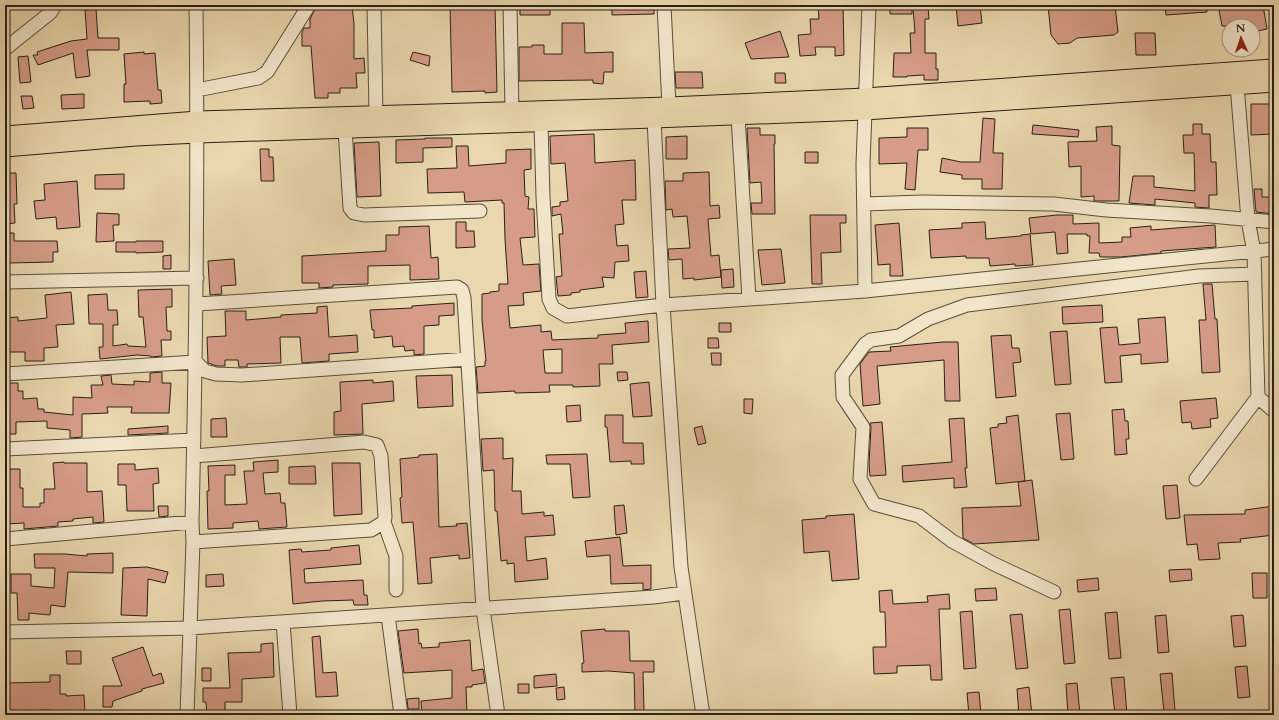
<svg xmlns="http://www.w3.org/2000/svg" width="1279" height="720" font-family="Cardo,serif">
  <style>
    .building { fill: #d69c88; stroke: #292118; fill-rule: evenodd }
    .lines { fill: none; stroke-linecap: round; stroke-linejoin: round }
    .minor-casing { stroke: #594e3d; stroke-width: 15 }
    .major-casing { stroke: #292118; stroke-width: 19 }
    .minor { stroke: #f1e5ca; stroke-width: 13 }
    .major { stroke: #ead7ad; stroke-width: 17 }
  </style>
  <rect width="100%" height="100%" fill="#ead7ad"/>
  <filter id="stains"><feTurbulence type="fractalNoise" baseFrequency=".005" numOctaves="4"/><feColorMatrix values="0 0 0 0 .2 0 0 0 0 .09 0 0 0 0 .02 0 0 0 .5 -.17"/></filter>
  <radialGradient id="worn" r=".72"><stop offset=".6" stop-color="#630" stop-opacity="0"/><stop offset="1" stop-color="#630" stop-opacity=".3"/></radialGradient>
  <!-- building -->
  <path class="building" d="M317,5H352L354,24V59L364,58L365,73H356L357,88H340V93H328V98H315L311,46H302V32L304,28H310V19Z
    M450,5H495L497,92L485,93V91L452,92Z
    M520,5H550V15H520Z
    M612,5H654V14L612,15Z
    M818,5H843L844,55L835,56V47H815L816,55L800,56L798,35L811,34L810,19H819Z
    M890,5H912V14H890Z
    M956,5H980L982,23L958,26Z
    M1048,5H1115L1118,32L1114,35L1077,38L1070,43L1058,44L1051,35Z
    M1165,5H1207V12L1166,15Z
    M1218,5H1263L1267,29L1253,32V26H1222Z
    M928,7L929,19H925V53H936V69H938V80H924V75L907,76V77H893L894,53H911L910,33H915L913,8Z
    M96,9L98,38H119V50H87L90,76L76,78L73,53L38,65L33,55H38L37,52L71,41L87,39L85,10Z
    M562,23H584L585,53L613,52V72H604L603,84L593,83V80L519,81V47H532V45H544V54H562Z
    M780,31L789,57L751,59L745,43Z
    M1135,33H1155L1156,55H1136Z
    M144,52V54L155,53L158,90H161L162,103L150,104V101L124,102V84H126L124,54Z
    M413,52L430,56L429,66L410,60Z
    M28,56L31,82L20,83L18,57Z
    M675,72H702L703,88H676Z
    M775,73H785L786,83H775Z
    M84,94V108L62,109L61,95Z
    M21,96H32L34,108L23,109Z
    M1251,104H1274V134L1251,135Z
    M983,118L995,119L993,153H1003L1002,189H982V179H962V175L940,172L942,158L961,162H980Z
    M1193,124H1202V134H1210L1211,162H1216L1217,195H1209V208L1195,207V203L1155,199V205L1129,203L1133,176H1154V187L1195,191L1194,153H1184L1183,135H1193Z
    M1033,125L1079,130L1078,137L1032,134Z
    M1112,126V145L1120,146L1119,201H1094V196L1081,197V166L1069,167L1068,142L1097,141L1096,127Z
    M747,128H760V135H775V144H774L775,214H752L751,203H762L761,182L750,183Z
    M907,128H928V150H918L915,190L905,189L907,163L879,164V138L907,137Z
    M594,134L595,163L635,160L636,200H622L624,224L615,225L617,246L628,245L629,261L615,262L614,278L602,277L604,287L580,290V292L571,293V295L558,296L556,277L562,276L559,234H563L561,214L552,216V207L560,206V202L568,201L565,163L551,164L550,136Z
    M687,136V159H666V137Z
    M425,138H452V147L423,148V162L396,163V140L425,139Z
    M379,142L381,196L357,197L354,143Z
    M456,146H468L469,166L506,163V150L531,149V169L524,170L525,196L529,197L528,209H534L535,237L520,238L523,265L539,264L541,291L523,293L524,305L508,306L510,328L541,325V332L551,331L552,340L598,338V335L626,333L625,323L648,321L649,342L612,345L613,364H599L600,386L573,387V385H549L550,392L515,393V391L478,393L476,367L485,366V361H486L482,320V294L490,293V292L499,291V284H508L505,239L504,203H502V200L465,202L464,192L428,193L427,169L457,168ZM562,349V373H545L543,350Z
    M260,149H269V157H273L274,181H261Z
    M805,152H818V163H805Z
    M709,172L710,206L719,205L720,218L708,219L711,256L719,255L721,277L694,280V278L683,279L682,259L669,260L668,249L690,248L687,216L673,217L672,209L666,210L665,181H683V173Z
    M5,173H16L17,204H14L15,223L6,224Z
    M124,174V189H95V175Z
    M77,181L80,227L57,229L56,217L36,219L34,201L45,200L44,184Z
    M1254,189H1262V197H1274V214L1256,212Z
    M97,213L119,214V225H113L114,241L96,242Z
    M810,215H846V223H840L841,252L821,253L822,284H812Z
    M1057,215H1073V224L1099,223V243L1122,242V237H1131L1130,228L1151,226V230L1215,225L1216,247L1161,251V253L1121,257H1100L1099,253H1089L1090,236H1087V234H1067L1068,253L1057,254L1055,232L1031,234L1029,218Z
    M456,222H466V231H474L475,247L456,248Z
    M985,222L986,239L1021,236V235L1030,234L1033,265L1015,266V264L990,266L989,258H966V256L931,258L929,230L962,228V223Z
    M899,223L903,276H890V264L878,265L875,225Z
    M429,226L431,258L438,257L439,279L410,280V265L368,266V284L333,285V287L319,288V283H302V256L386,251V235H399V227Z
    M5,233H14V241H57L58,252H53V262L9,263L7,248H5Z
    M136,241H163V252L136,253V252H116V242H136Z
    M781,249L785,283L762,285L758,250Z
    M171,255V269H163V256Z
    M234,259L236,285L221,286L222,294L210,295L208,261Z
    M733,269L734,287L722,288L721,270Z
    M646,271L648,297L636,298L634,272Z
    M1203,284H1212L1215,319H1217L1220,372L1202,373L1199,320H1206Z
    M172,289V307H166L167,331H171V340H161L162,356L151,357V356L137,355L100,359L99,347H103V324H89L88,295L107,294L108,310H117L118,325H113V346L127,344L128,346L146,347L143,317H139L138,290Z
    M71,292L74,324L56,325L58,347L44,348V361H25V352H5V318L18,317V321L47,318L45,295Z
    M454,303V315L439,316V325L424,326V354L414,355V350L405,351L404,346L393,347L392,336L374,338V330H372L370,310L412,308V306Z
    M1102,305L1103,322L1063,324L1062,307Z
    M327,306L329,337L357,335L358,352L329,354V361L302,363L300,337H280L281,363L247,364V367H239L238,360H225V366H217L208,363L207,337L226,336L225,311H246V320L281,317V315L317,313V307Z
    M1165,317L1168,362L1141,364V354L1120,356L1122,382L1105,383L1100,328L1117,327L1119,345L1140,343L1138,319Z
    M719,323H731V332H719Z
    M1067,331L1071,384L1055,385L1050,332Z
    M1011,335L1012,348H1019L1021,362L1013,363L1016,396L996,398L991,336Z
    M708,338H718L719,348H708Z
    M943,342H958L960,401H945L944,360L877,366L880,404L863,406L860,364L869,352L891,351L890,347Z
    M711,353H721V365H712Z
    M162,372V383H171L169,413H131L132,407H107L108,413L82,414V437L70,438V430L47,428V421L16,422V434H5L6,383H18V391H23V399L37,398L38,409H44V412L73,415V397L92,398L91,385H103L101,376L111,375L112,384L134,385V381L150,382V373Z
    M617,372H627L628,380L618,381Z
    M452,375L453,406L418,408L416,376Z
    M373,380V383L393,381L394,401L362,404L363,434L334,435V412L341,411L340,382Z
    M649,382L652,416L633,417L630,384Z
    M1216,398L1218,418L1210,419L1211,427L1192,429L1191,422L1182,423L1180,401Z
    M744,399H753L752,414L744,413Z
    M580,405L581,421L567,422L566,406Z
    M1124,409L1125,421H1128L1129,439H1126L1127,454L1115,455L1112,410Z
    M1070,413L1074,459L1061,460L1056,414Z
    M605,415H623V443H643L644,464H631V461L610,462L607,427H605Z
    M1018,415L1025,481L996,484L990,428L998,427V424L1007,423L1006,417Z
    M226,418L227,437H211V419Z
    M964,418L967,468H965L967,487L954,488V478L903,482L902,466L952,462L949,419Z
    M882,422L886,475L870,476L869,464L871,427L870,423Z
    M168,426V433L128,435V429Z
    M702,426L706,443L698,445L694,428Z
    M503,438V459L513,458L512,491H521L522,514L544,512V516L553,515L555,535L525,537L527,561L546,558L548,579L515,582L514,563L507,564V560L501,561L497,511H495L494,470L483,471L481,439Z
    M437,454L439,527L457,526L456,524L467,523L470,558L459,559V555L430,558L432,583L418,584L413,522L402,523L400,498L402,497L400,459L419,457V455Z
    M587,454L590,497L573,498L570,464H547L546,455Z
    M278,460V472L263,473L265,494L280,493L281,503H285L287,527L259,529L258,521L233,523V528L208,529L207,491H209L208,466L235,465V475H225V505L247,504L244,471H254L253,462Z
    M64,462V463H87V492L102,491L104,522L93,523V517L73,519V521L58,522V526L24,529V523L5,524V469H20V488H23V507H40V503H44V489H55L53,463Z
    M332,463H360L362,514L334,516Z
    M118,464H135V470L158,468L159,483L153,484L154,511H127L126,485H118Z
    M315,466L316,484H289V467Z
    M1032,480L1039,540L974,544L963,538L962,508L1021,506L1018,482Z
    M1177,485L1180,518L1166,519L1163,486Z
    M624,505L627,533L616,535L614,506Z
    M158,506H168V516L159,517Z
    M1274,506V535L1240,539L1241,542L1218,543L1220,559L1199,560L1197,544L1187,545L1184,515L1245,514V510Z
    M854,514L859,579L832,581L829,551L804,553L802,520L826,518V516Z
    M620,537L623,566L651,565V589L643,590V583L611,584L610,555L587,557L585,541Z
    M359,545L361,564L304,569L305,583L363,580L364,595H367L368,605H354L353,600L322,601L293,604L289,550L301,549L302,552L331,550V548Z
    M113,553V573L68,572L65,607L51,605L50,615L29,613V620H18L17,593H11V574H31V586L54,588L55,568H35L34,554H65L87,556V554Z
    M147,567L168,572L165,583L148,579L147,616L121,615L123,568Z
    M1191,569L1192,580L1170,582L1169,570Z
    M1252,573H1267V598H1253Z
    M223,574L224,586L206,587V575Z
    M1098,578L1099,590L1078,592L1077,580Z
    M996,588L997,600L976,601L975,589Z
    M892,590L893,604L928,602L927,596L949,594L950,609H939L942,680H931L930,665L897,666V673L874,674L873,647H886L885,612H880L879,591Z
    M1070,609L1075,663L1064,664L1059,610Z
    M972,611L976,668L964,669L960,612Z
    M1117,612L1121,658L1109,659L1105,613Z
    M1022,614L1028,668L1016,669L1010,615Z
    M1166,615L1169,652L1158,653L1155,616Z
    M1243,615L1246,646L1234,647L1231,616Z
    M418,629L419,644L421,643L422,648L439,647V643L470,640L472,671L483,669L485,683L472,685V687H466L467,715H422L421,701L452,698V670L404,673L398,631Z
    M605,629V631H629L630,661H654V672H643L644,712H635L634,673L608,671L582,672V663H584L581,631Z
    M320,636L323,673L336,672L338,696L316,697L312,637Z
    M273,643L274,677L242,679V702H225V715H207L206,702H203V688H230L228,653L261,652V644Z
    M143,647L153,676L161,673L164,683L142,689V691L113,701L112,707H103V686H122L112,658Z
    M66,651H81V664H67Z
    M1247,666L1250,697L1238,698L1235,667Z
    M202,668H211V681H202Z
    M1172,673L1175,711L1164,712L1160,674Z
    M556,674L557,686L534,688V676Z
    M50,675H60V694H66V696L84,695L85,715H50V710L21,711V715H5V683L50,682Z
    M1124,677L1127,715H1115L1111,678Z
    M1077,683L1080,715H1068L1066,684Z
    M518,684H529V693H518Z
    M564,687L565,699L557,700L556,688Z
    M1029,687L1032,715H1019L1017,689Z
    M979,692L981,715H969L967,693Z
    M419,698V709H408L407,699Z"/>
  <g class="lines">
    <defs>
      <path id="minor" d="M374,5L376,115
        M510,5L512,111
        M664,5L669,106
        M5,49L50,13L55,5
        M1237,85L1248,220L1254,252L1258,397L1274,411
        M197,90L258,78L267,72L309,5
        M738,116L749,299
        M654,119L663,305L681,567L703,715
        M541,123L543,197L549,299L553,308L567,316L663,305L865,291L1274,249
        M345,129L350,208L354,213L364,215L480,211
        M864,204L923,202L1054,204L1106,210L1211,216L1274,222
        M5,282L197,278
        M865,291L863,164L869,5
        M197,304L457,287L462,290L464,298L483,609L498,715
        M5,374L196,362L205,371L216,374L242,375L468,359
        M5,449L194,440
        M194,456L364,442L377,445L381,456L385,517L384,522L396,556V590
        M1196,479L1258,397
        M5,539L192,522
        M193,542L371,530L384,522
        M1054,592L994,564L952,541L919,516L874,504L860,479L863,427L843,397L842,375L865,344L871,340L899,336L928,319L967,305L1199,276L1255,274
        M388,615L401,715
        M283,622L290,715
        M5,632L190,628L654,597L684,593
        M187,715L193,542L192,522C196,350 198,177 196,5"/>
      <path id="major" d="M5,135L198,120L669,106L865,97L1274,68
        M5,148L136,137L198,134L654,119L865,111L1274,83"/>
    </defs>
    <!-- minor casing -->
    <use href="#minor" class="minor-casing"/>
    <!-- major casing -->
    <use href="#major" class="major-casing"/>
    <!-- minor -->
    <use href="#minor" class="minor"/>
    <!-- major -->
    <use href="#major" class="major"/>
  </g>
  <!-- margin -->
  <rect width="1279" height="720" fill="none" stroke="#ead7ad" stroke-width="20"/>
  <rect x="6" y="6" width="1267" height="708" fill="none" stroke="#292118" stroke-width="2"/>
  <rect x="10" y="10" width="1259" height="700" fill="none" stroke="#292118"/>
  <!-- north arrow -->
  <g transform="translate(1241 38) rotate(357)"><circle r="19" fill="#f1e5ca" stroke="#a19783"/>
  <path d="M0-3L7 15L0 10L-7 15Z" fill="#8f2418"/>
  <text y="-6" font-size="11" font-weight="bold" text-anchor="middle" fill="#292118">N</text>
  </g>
  <rect width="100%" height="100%" filter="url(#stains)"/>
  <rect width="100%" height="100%" fill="url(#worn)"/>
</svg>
